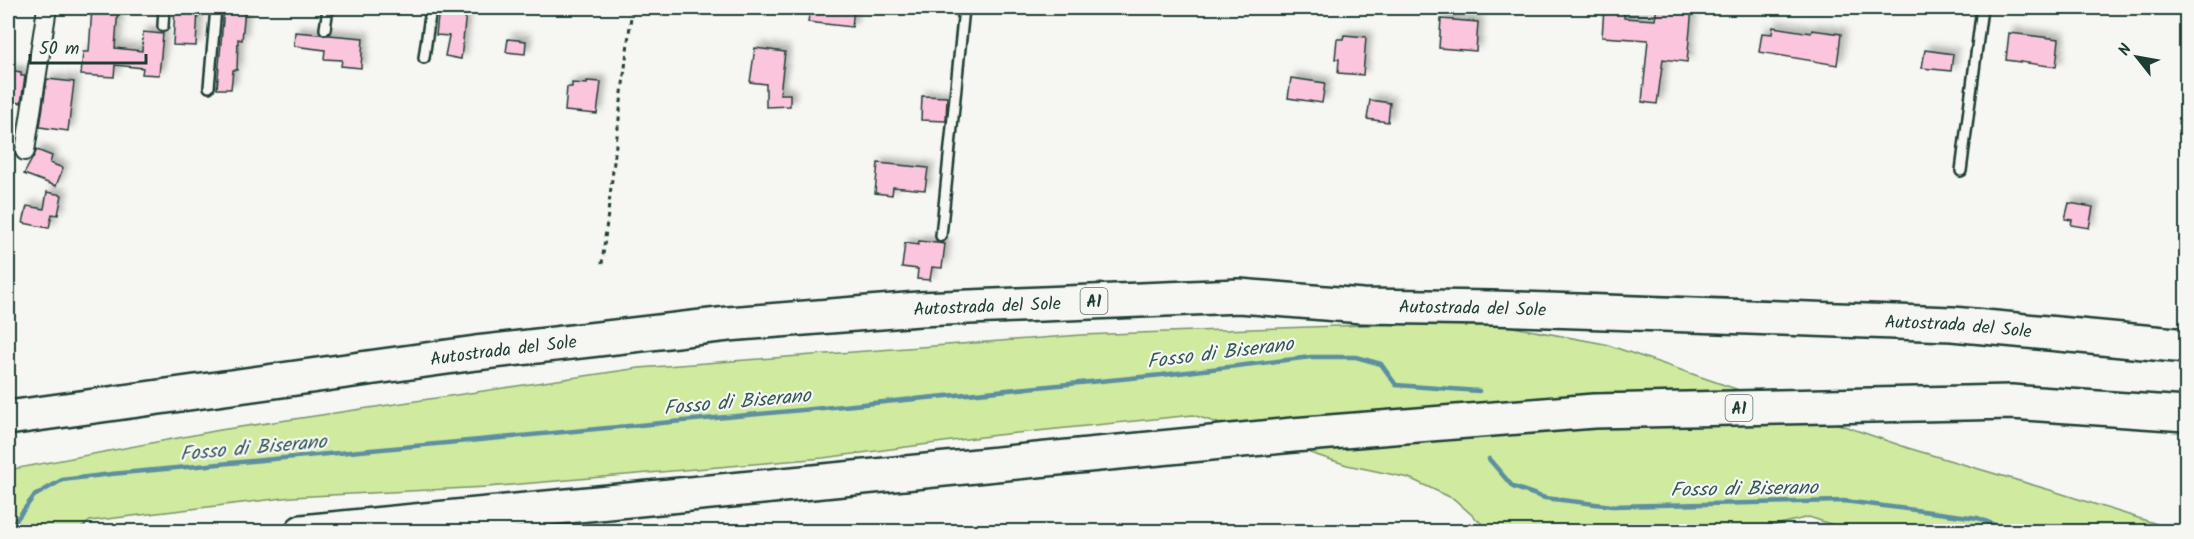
<svg xmlns="http://www.w3.org/2000/svg" width="2194" height="539" font-family="Kalam,sans-serif">
  <style>
    .green { fill: #d0eaa0; stroke: #78946a; stroke-width: 1.5 }
    .lines { fill: none; stroke-linecap: round; stroke-linejoin: round }
    .stream { stroke: #5d8f9f; stroke-width: 4.5 }
    .building { fill: #fcc5de; stroke: #1f3d34; stroke-width: 1.5; filter: url(#shadow) }
    .service-casing { stroke: #1f3d34; stroke-width: 14 }
    .minor-casing { stroke: #1f3d34; stroke-width: 22 }
    .motorway-casing { stroke: #1f3d34; stroke-width: 38 }
    .path { stroke: #1f3d34; stroke-width: 3; stroke-dasharray: 4.5 4.5; stroke-linecap: butt }
    .service { stroke: #f6f6f2; stroke-width: 9 }
    .minor { stroke: #f6f6f2; stroke-width: 18 }
    .motorway { stroke: #f6f6f2; stroke-width: 33 }
    .labels { text-anchor: middle; stroke-width: 4.5; stroke-linejoin: round; paint-order: stroke }
    .shield { fill: #f6f6f2; stroke: #60746d; stroke-width: 1.5 }
    .shield-label { font-size: 16px; font-weight: bold; fill: #1f3d34 }
    .street-label { font-size: 18px; fill: #1f3d34; stroke: #f6f6f2 }
    .water-label { font-size: 20px; font-style: italic; fill: #345858; stroke: #f6f6f2 }
  </style>
  <defs>
    <filter id="shadow"><feDropShadow dx="5" dy="-5" stdDeviation="3" flood-color="#0004"/></filter>
  </defs>
  <rect width="100%" height="100%" fill="#f6f6f2"/>
  <filter id="ink" filterUnits="userSpaceOnUse"><feTurbulence type="fractalNoise" baseFrequency=".0167" numOctaves="2"/><feDisplacementMap in="SourceGraphic" scale="12" xChannelSelector="R" yChannelSelector="G"/><feConvolveMatrix kernelMatrix="1 2 1 2 8 2 1 2 1" color-interpolation-filters="sRGB"/></filter>
  <g filter="url(#ink)">
    <!-- green -->
    <path class="green" d="M1480,321L1605,344L1908,448L2050,490L2179,531L1855,532L1809,517L1747,532L1490,531L1454,499L1409,478L1347,465L1193,415L997,435L823,458L487,487L292,497L90,521L77,531L8,532V470L220,430L639,368L1081,335Z"/>
    <g class="lines">
      <!-- stream -->
      <path class="stream" d="M1489,459L1513,487L1545,498L1612,506L1844,501L1978,518L2012,532
        M8,531L34,496L62,480L111,474L802,410L1162,375L1311,357H1356L1381,364L1396,385L1479,391"/>
    </g>
    <!-- building -->
    <path class="building" d="M92,8H118L115,48L142,51L143,32L163,34L159,75L142,74L143,68L115,65L114,77L81,75L83,52H89Z
      M175,8H198L196,46L173,45Z
      M224,8H245L242,40L238,39L237,70H233L231,89H217Z
      M439,8H455L454,11L466,12L461,59L445,56L449,36L436,35Z
      M810,8H854L852,27L808,22Z
      M1657,8H1692L1687,62L1663,59L1657,104L1642,102L1648,40L1602,37L1604,9L1624,10V18L1655,20Z
      M1441,19L1478,22L1476,51L1439,48Z
      M1773,27L1811,33L1812,30L1841,34L1837,65L1759,52L1762,33L1772,34Z
      M295,32L363,38L361,68L341,66L342,60L324,59L325,50L294,46Z
      M2009,33L2059,39L2056,67L2006,60Z
      M1344,35L1366,37L1363,75L1338,73L1339,59H1335L1337,39H1343Z
      M508,39L526,41L525,54L506,52Z
      M755,48L785,52L780,94H790V106L766,107V84L750,82Z
      M1925,50L1953,54L1951,71L1922,68Z
      M8,70L21,72V76H25L21,103L8,101Z
      M1291,78L1325,83L1322,103L1288,98Z
      M47,79L74,82L68,131L40,127Z
      M587,81L601,82L597,114L565,111L567,87H572V83L587,84Z
      M922,96L947,97L946,121L921,120Z
      M1370,100L1390,103L1388,122L1367,119Z
      M37,150L52,156L50,163L63,168L56,186L24,174Z
      M878,163L928,168L925,190L893,187L892,195L875,193Z
      M47,192L62,195L58,215L52,214L49,228L23,223L27,206L44,209Z
      M2069,203L2093,207L2089,228L2071,225L2072,220L2065,219Z
      M919,241L945,244L942,268L932,267L930,280L917,279L918,269L902,267L905,243L918,245Z"/>
    <g class="lines">
      <defs>
        <path id="service" d="M163,26L164,8
          M325,29L328,8
          M424,58L431,8
          M209,87L216,8
          M1961,171L1982,8
          M941,236L964,8"/>
        <path id="minor" d="M25,151L47,8"/>
        <g id="motorway">
          <path id="s1" d="M8,418L476,353L728,324L919,309L1239,296L1362,306L1492,308L1952,324L2186,346"/>
          <path d="M302,532L1293,435L1594,411L2011,402L2186,414"/>
        </g>
      </defs>
      <!-- service casing -->
      <use href="#service" class="service-casing"/>
      <!-- minor casing -->
      <use href="#minor" class="minor-casing"/>
      <!-- motorway casing -->
      <use href="#motorway" class="motorway-casing"/>
      <!-- path -->
      <path class="path" d="M602,264L632,8"/>
      <!-- service -->
      <use href="#service" class="service"/>
      <!-- minor -->
      <use href="#minor" class="minor"/>
      <!-- motorway -->
      <use href="#motorway" class="motorway"/>
    </g>
  </g>
  <g class="labels">
    <!-- shield labels -->
    <g class="shield">
      <rect x="1080.5" y="288" width="27" height="26" rx="4.5"/>
      <rect x="1725.5" y="395" width="27" height="26" rx="4.5"/>
    </g>
    <g class="shield-label">
      <text x="1094" y="307">A1</text>
      <text x="1739" y="414">A1</text>
    </g>
    <!-- street labels -->
    <g class="street-label">
      <text dy="6" stroke="none"><textPath href="#s1" startOffset="986">Autostrada del Sole</textPath></text>
      <text dy="6" stroke="none"><textPath href="#s1" startOffset="1472">Autostrada del Sole</textPath></text>
      <text dy="6" stroke="none"><textPath href="#s1" startOffset="1958">Autostrada del Sole</textPath></text>
      <text dy="6" stroke="none"><textPath href="#s1" startOffset="500">Autostrada del Sole</textPath></text>
    </g>
    <!-- water labels -->
    <g class="water-label">
      <text transform="translate(1220 352) rotate(-7)" y="7">Fosso di Biserano</text>
      <text transform="translate(737 401) rotate(-5)" y="7">Fosso di Biserano</text>
      <text transform="translate(253 447) rotate(-5)" y="7">Fosso di Biserano</text>
      <text transform="translate(1744 488) rotate(-1)" y="7">Fosso di Biserano</text>
    </g>
  </g>
  <!-- margin -->
  <rect width="2194" height="539" fill="none" stroke="#f6f6f2" stroke-width="30"/>
  <rect x="15" y="15" width="2164" height="509" fill="none" stroke="#1f3d34" stroke-width="2" filter="url(#ink)"/>
  <!-- north arrow -->
  <g transform="translate(2137 57) rotate(301)" stroke="#f6f6f2" stroke-width="4.5" paint-order="stroke">
  <path d="M0-4.5L10 22L0 15L-10 22Z" fill="#1f3d34"/>
  <text y="-9" font-size="16" font-weight="bold" text-anchor="middle" fill="#1f3d34">N</text>
  </g>
  <!-- scale -->
  <path d="M30 54v9h116v-9" fill="none" stroke="#1f3d34" stroke-width="3"/>
  <text x="39" y="54" font-size="18" fill="#1f3d34" stroke="#f6f6f2" stroke-width="4.5" paint-order="stroke">50 m</text>
</svg>
